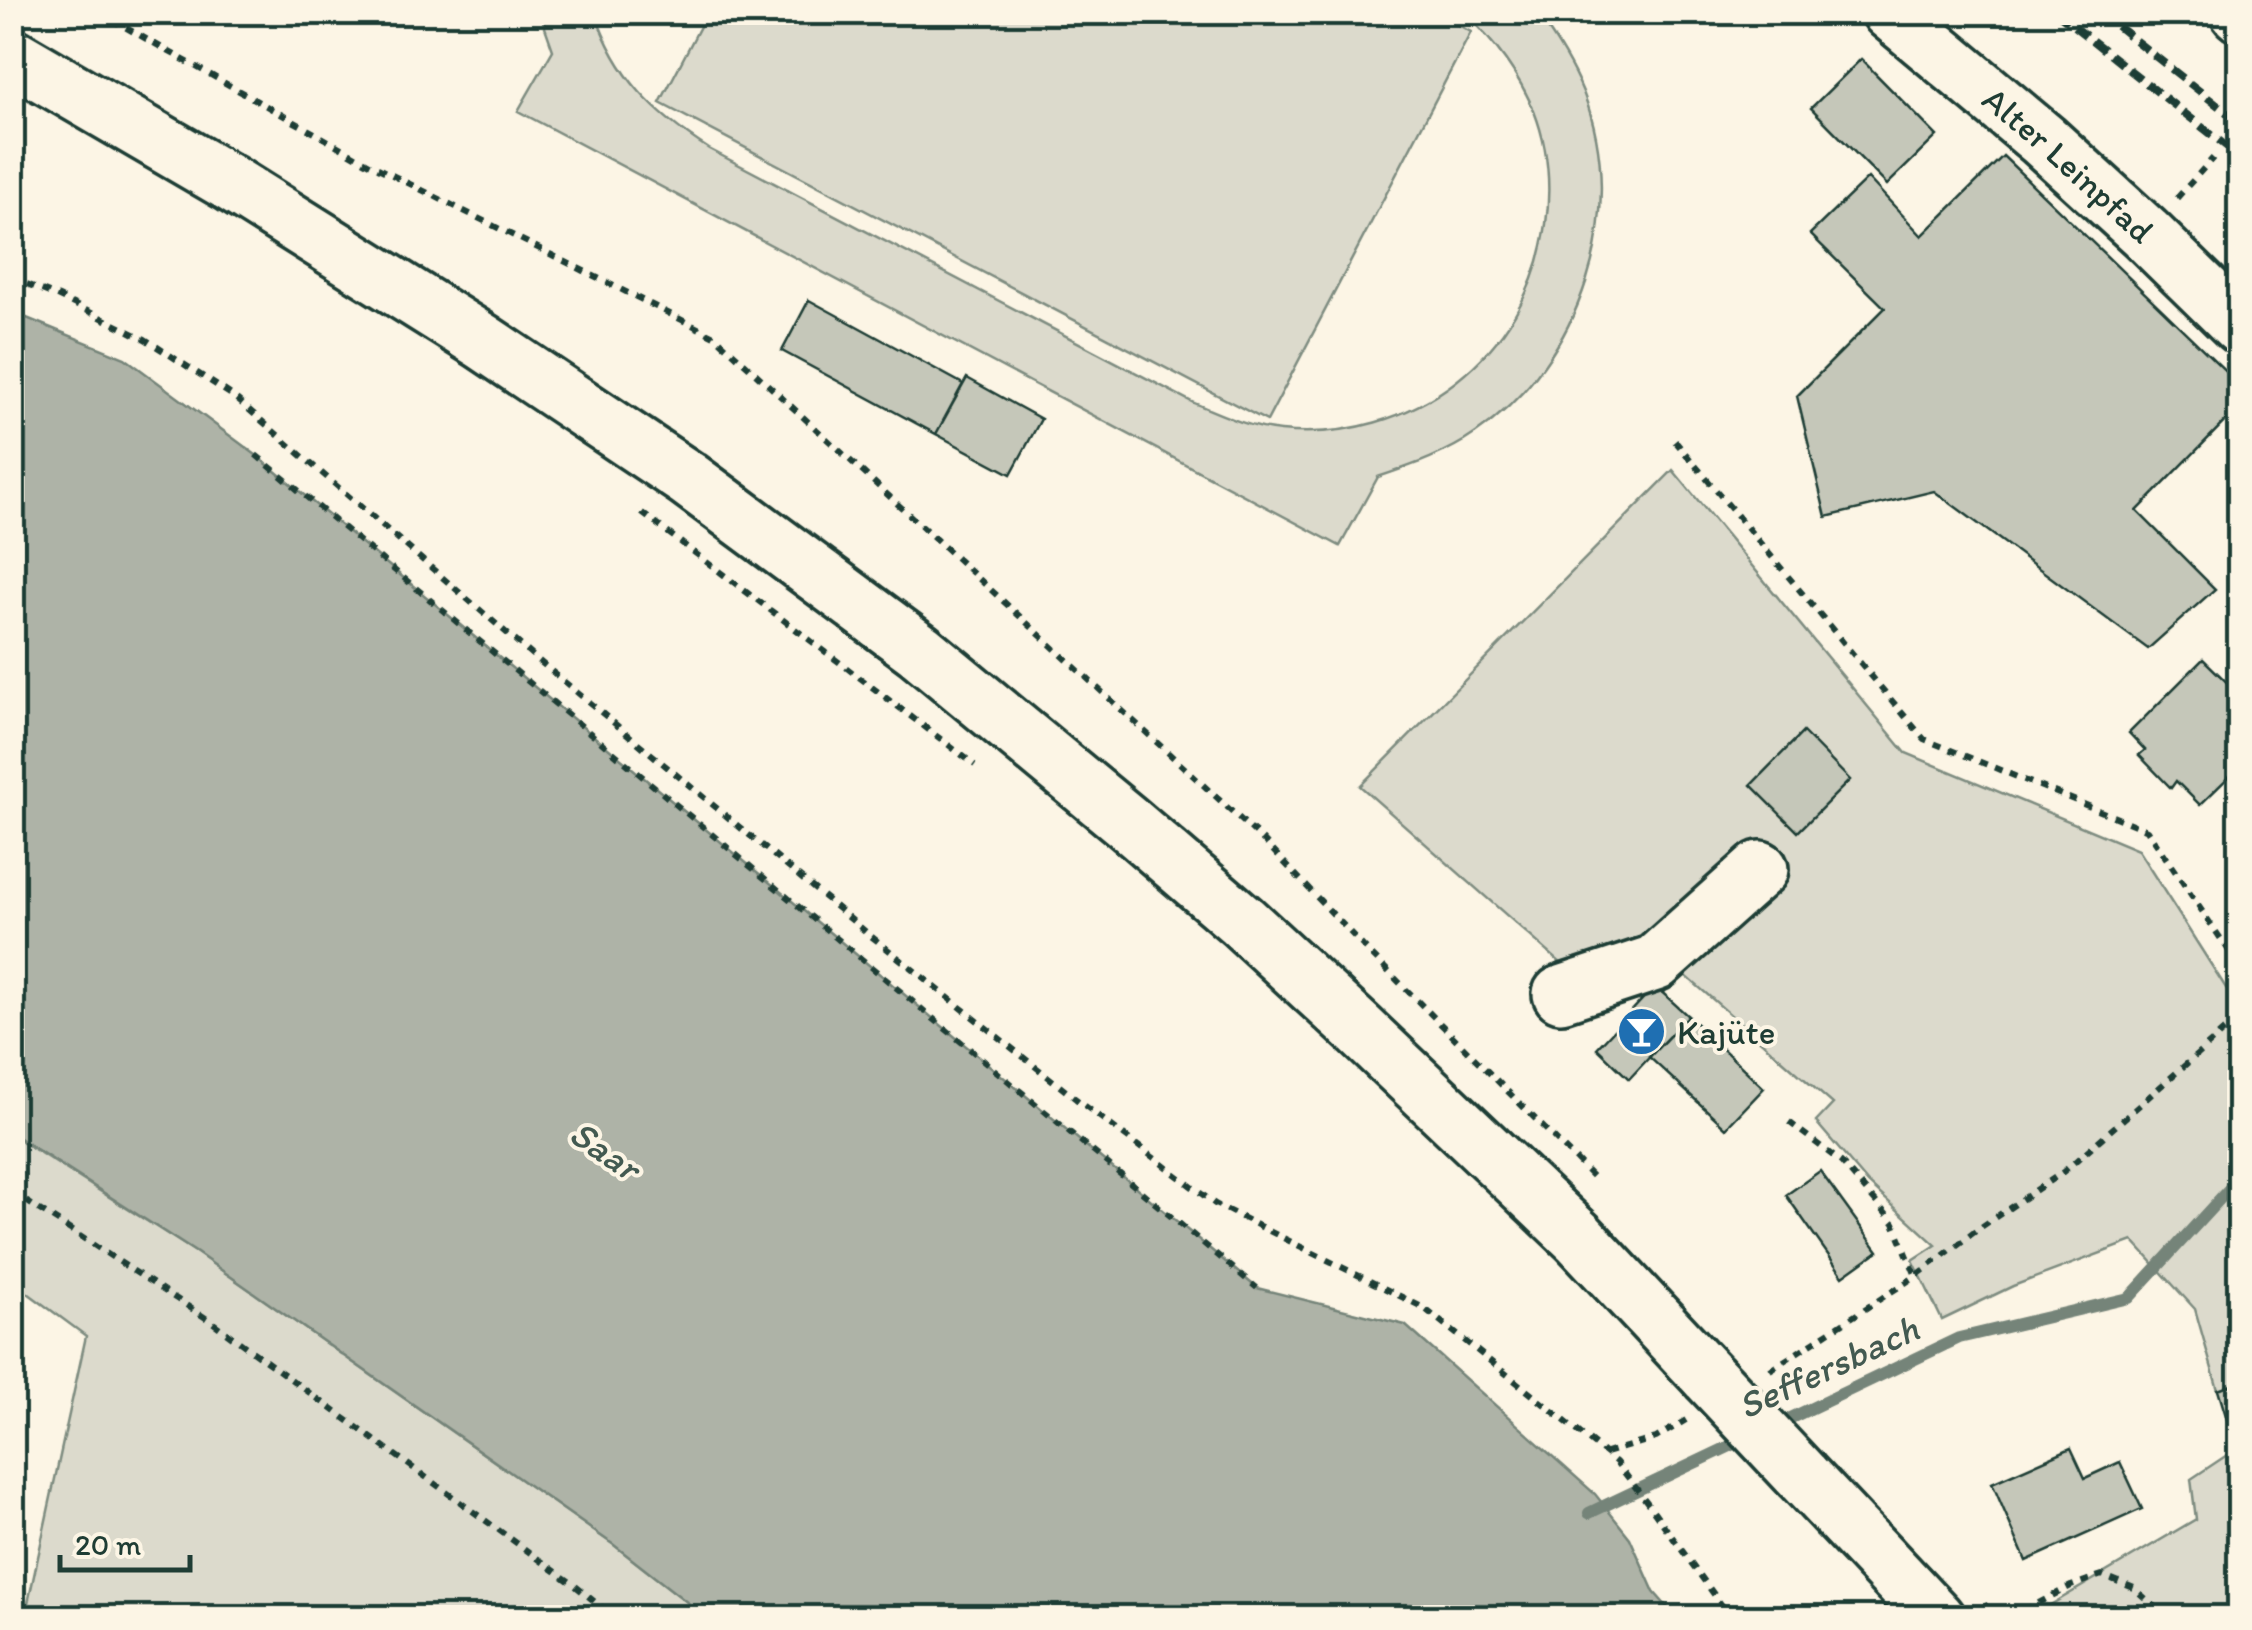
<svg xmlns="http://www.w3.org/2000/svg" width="2252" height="1630" font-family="Itim,sans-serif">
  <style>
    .green { fill: #dcdacc; stroke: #7e8c80; stroke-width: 2.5 }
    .water { fill: #aeb3a7; stroke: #758479; stroke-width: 2.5 }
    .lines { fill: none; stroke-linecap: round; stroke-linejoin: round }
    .stream { stroke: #758479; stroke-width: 12 }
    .building { fill: #c5c7b9; stroke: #1f3d34; stroke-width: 2.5 }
    .minor-casing { stroke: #1f3d34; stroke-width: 62 }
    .major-casing { stroke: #1f3d34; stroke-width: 62 }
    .path { stroke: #1f3d34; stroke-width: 6; stroke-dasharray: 8 8; stroke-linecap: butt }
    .minor { stroke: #fcf5e5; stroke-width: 55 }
    .major { stroke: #fcf5e5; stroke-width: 55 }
    .rail { stroke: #1f3d34; stroke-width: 8; stroke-dasharray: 15 8; stroke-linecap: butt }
    .major-bridge-casing { stroke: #1f3d34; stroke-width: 62; stroke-linecap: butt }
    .major-bridge { stroke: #fcf5e5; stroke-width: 55 }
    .labels { text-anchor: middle; stroke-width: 8; stroke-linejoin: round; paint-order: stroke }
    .street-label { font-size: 35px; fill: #1f3d34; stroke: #fcf5e5 }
    .poi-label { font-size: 35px; fill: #1f3d34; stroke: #fcf5e5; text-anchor: start }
    .water-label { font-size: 38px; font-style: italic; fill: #435a51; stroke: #fcf5e5 }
  </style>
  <rect width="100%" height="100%" fill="#fcf5e5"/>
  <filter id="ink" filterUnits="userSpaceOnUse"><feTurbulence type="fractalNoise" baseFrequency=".01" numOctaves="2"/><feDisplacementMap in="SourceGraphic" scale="20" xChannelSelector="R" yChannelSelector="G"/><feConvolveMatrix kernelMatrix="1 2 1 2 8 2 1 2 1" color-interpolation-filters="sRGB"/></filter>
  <g filter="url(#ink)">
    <!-- green -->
    <path class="green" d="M1434,12L1471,32L1267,421L660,103L707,13Z
      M540,13H595C617,77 653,113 709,149L1194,403C1222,415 1250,428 1281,431C1412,444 1528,355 1546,224C1551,187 1548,147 1534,111C1518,72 1494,41 1464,13H1537C1555,38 1571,63 1583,92C1630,212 1581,361 1476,433C1446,454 1413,465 1378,477L1340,546L518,111L553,50Z
      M1673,470L1906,753L2138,850L2226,988L2239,981V1382L2218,1390L2195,1309L2133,1241L2013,1286L1942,1320L1913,1260L1936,1245L1868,1183L1816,1122L1833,1104L1662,955L1563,965L1360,786Z
      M12,1135L197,1253L614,1545L706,1617H25L86,1336L13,1282Z
      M2239,1447V1617H2056L2047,1607L2196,1519L2191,1479Z"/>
    <!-- water -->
    <path class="water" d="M12,312L125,358L256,455L1257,1288L1405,1325L1595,1494L1630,1538L1654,1592L1676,1617H706L614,1545L197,1253L13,1134Z"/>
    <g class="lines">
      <!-- stream -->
      <path class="stream" d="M1774,1426L1959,1338L2129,1298L2240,1177
        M1589,1513L1747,1438"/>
    </g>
    <!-- building -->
    <path class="building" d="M1861,59L1937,136L1887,185L1811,108Z
      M2003,156L2240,385V406L2137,511L2215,589L2148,649L1934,491L1826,517L1797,396L1885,308L1810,234L1868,178L1922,236Z
      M809,300L963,384L936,434L782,351Z
      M967,378L1041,419L1011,474L936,434Z
      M2203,659L2240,695V766L2200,805L2176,781L2171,788L2139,755L2145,750L2129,733Z
      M1803,732L1850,780L1798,832L1751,785Z
      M1655,986L1688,1016L1629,1079L1597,1048Z
      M1688,1016L1764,1088L1726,1128L1649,1057Z
      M1820,1171L1878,1251L1843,1276L1786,1195Z
      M2240,1382V1440L2234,1442L2218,1390Z
      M2071,1448L2085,1478L2120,1462L2142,1509L2026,1561L1992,1483Z"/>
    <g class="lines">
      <defs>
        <g id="minor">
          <path id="s1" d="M1890,12L2043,140L2145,233L2240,326"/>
          <path d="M2238,12L2240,14"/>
          <path d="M1561,994L1655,963L1760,869"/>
        </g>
        <path id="major" d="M12,56L230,183L482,341L688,479L919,650L1127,822L1242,921L1360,1030L1579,1238L1709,1377
          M1802,1476L1936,1618"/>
      </defs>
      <!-- minor casing -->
      <use href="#minor" class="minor-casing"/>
      <!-- major casing -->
      <use href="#major" class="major-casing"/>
      <!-- path -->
      <path class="path" d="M98,12L370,164L716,337L1263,840L1363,946L1597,1181
        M2177,198L2213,158
        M12,278L59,297L145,339L233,396L532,655L871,936L1076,1099L1215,1204L1424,1308L1616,1462L1650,1506L1731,1618
        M1675,441L1924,739L2147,830L2240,967
        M256,455L1257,1288
        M642,513L975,765
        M1789,1122L1841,1162L1894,1223L1916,1276
        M12,1192L212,1322L573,1584L615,1618
        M1770,1370L1916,1276L1981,1227L2063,1172L2240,1017
        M1606,1453L1656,1438L1686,1420
        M1984,1604L1996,1618
        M2010,1618L2071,1586L2102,1575L2134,1588L2167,1618"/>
      <!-- minor -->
      <use href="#minor" class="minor"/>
      <!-- major -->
      <use href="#major" class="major"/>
      <!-- rail -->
      <path class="rail" d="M2056,12L2240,157
        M2099,12L2240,123"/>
      <defs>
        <path id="major-bridge" d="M1709,1377L1802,1476"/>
      </defs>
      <!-- major-bridge casing -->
      <use href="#major-bridge" class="major-bridge-casing"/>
      <!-- major-bridge -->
      <use href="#major-bridge" class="major-bridge"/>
    </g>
  </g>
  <!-- icons -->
  <defs>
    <symbol id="bar-disc" viewBox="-11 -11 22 22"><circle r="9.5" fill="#1f6fb2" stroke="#fcf5e5"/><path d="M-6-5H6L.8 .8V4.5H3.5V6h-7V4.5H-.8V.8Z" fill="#fff"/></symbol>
  </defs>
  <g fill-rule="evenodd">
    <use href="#bar-disc" x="1614" y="1004" width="55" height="55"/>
  </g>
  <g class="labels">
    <!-- street labels -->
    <g class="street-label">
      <text dy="12" stroke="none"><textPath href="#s1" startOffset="235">Alter Leinpfad</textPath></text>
    </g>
    <!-- poi labels -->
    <g class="poi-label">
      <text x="1677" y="1044">Kajüte</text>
    </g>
    <!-- water labels -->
    <g class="water-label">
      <text transform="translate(605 1150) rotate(35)" y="13">Saar</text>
      <text transform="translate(1828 1367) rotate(-25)" y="13">Seffersbach</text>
    </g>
  </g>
  <!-- margin -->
  <rect width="2252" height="1630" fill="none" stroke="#fcf5e5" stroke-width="50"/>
  <rect x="25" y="25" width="2202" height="1580" fill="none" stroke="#1f3d34" stroke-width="4" filter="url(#ink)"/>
  <!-- scale -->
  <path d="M60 1555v15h130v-15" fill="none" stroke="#1f3d34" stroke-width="5"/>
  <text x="75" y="1555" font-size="30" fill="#1f3d34" stroke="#fcf5e5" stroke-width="8" paint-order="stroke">20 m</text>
</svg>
